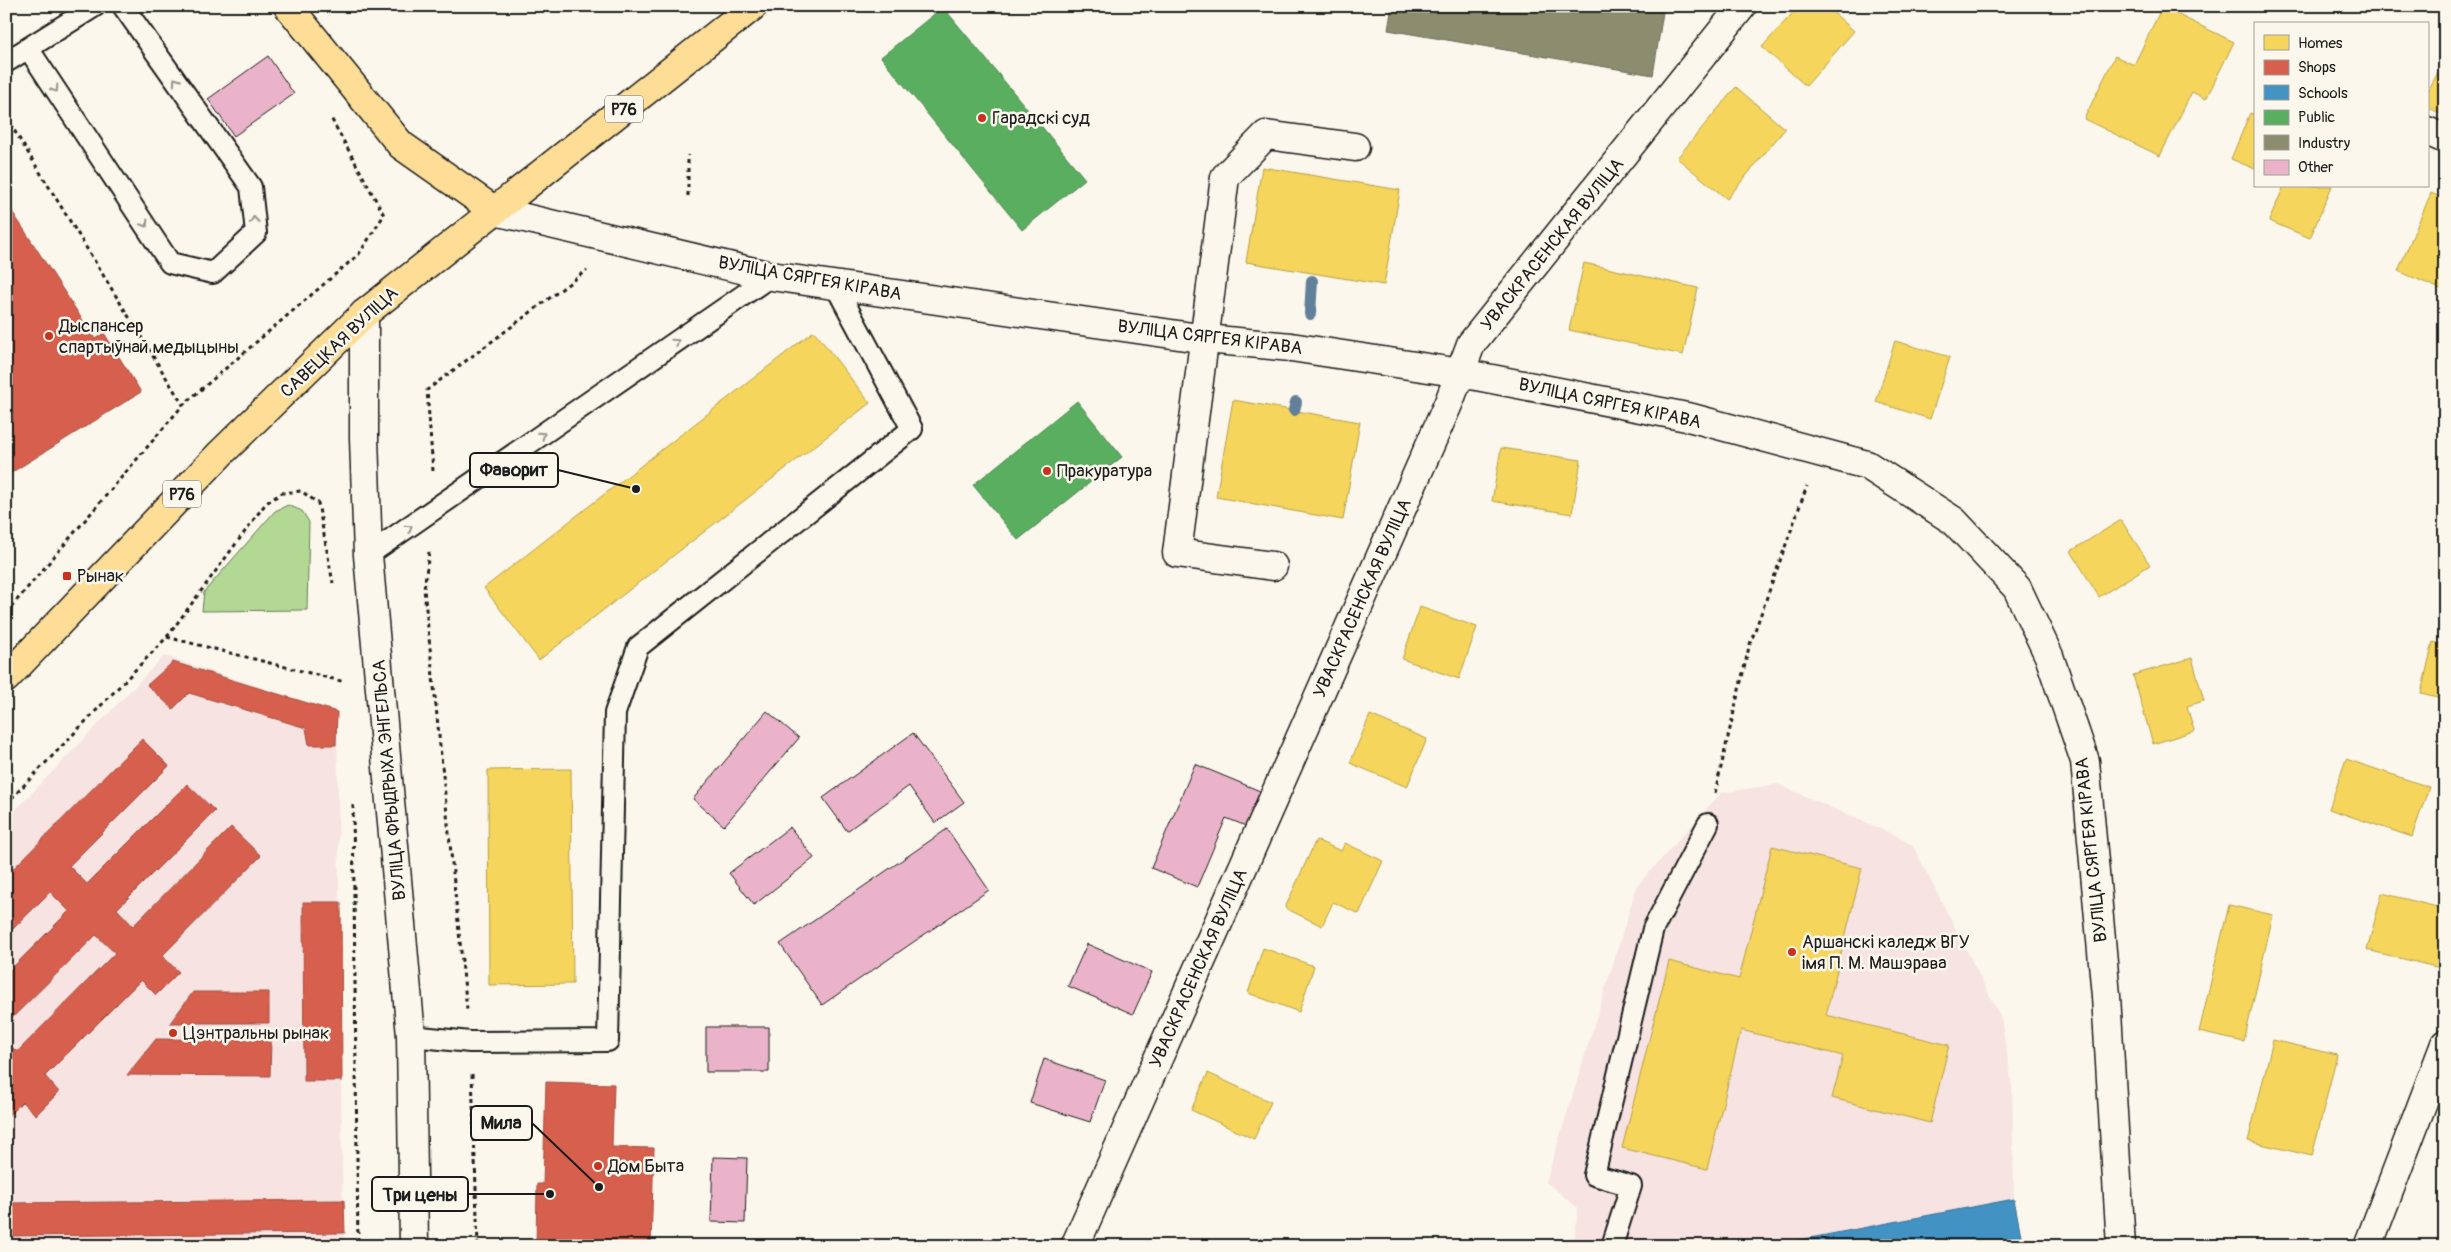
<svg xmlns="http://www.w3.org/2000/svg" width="2451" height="1252" font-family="Pangolin,sans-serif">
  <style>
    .built { fill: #f6e3e2 }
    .green { fill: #b2d894; stroke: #677a58 }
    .homes { fill: #f6d55c; stroke: #b59e49 }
    .shops { fill: #d6604d; stroke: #9e4c3e }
    .schools { fill: #4393c3; stroke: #376f91 }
    .public { fill: #5aae61; stroke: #47824c }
    .industry { fill: #8c8c6e; stroke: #6a6a55 }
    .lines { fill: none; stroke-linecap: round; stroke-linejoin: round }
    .stream { stroke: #628099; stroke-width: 12 }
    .building { fill: #eab3c9; stroke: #1c1c1c }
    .lane-casing { stroke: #1c1c1c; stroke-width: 24 }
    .street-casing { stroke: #1c1c1c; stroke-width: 31 }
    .secondary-casing { stroke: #1c1c1c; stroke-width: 31 }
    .primary-casing { stroke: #1c1c1c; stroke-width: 31 }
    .path { stroke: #1c1c1c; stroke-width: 3; stroke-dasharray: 4 4; stroke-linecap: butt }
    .lane { stroke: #fbf7ec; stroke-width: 20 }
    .street { stroke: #fbf7ec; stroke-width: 28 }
    .secondary { stroke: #fbf7ec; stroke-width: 28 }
    .primary { stroke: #fedd96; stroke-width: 28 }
    .oneway { stroke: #97948e }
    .poi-dot { fill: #c8321e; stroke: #fbf7ec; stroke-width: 2 }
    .labels { text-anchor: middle; stroke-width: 5; stroke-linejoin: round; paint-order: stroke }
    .shield { fill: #fbf7ec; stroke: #5f5e5a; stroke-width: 1 }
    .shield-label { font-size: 16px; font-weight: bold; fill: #1c1c1c }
    .poi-label { font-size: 18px; fill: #1c1c1c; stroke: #fbf7ec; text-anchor: start }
    .street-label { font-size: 18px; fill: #1c1c1c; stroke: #fbf7ec }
    .leader { fill: none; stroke: #1c1c1c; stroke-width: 2 }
    .callout-dot { fill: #1c1c1c; stroke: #fbf7ec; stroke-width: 2 }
    .callout { fill: #fbf7ec; stroke: #1c1c1c; stroke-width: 2 }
    .callout-label { font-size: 19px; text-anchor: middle; font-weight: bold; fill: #1c1c1c }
  </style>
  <rect width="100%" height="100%" fill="#fbf7ec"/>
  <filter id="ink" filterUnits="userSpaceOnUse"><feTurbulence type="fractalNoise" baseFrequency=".02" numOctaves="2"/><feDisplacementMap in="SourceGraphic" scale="10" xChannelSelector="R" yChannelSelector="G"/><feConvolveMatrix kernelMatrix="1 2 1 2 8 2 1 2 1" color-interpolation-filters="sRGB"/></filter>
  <g filter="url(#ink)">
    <!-- built -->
    <path class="built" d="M164,656L337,712L343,1246H6V820Z
      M1777,784L1895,835L1913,846L2001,1018L2012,1086L2014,1199L1768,1246H1574L1578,1208L1546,1182L1637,886L1721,793Z"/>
    <!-- green -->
    <path class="green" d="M288,505L302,511L309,522L307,610L202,611L204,592L275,511Z"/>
    <!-- homes -->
    <path class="homes" d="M1799,6H1826L1854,31L1806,86L1762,47Z
      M2162,7L2234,42L2206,99L2192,92L2160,156L2084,119L2115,56L2134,65Z
      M2445,59V116L2427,107V93Z
      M1736,87L1785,129L1727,199L1677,158Z
      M2250,113L2255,115V169L2231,159Z
      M1262,167L1400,190L1384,285L1246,262Z
      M2284,186H2332L2310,238L2269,221Z
      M2431,193L2445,199V291L2398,271Z
      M1584,263L1698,288L1683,355L1569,330Z
      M814,331L870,403L539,660L484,588Z
      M1895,341L1950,357L1930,419L1876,402Z
      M1233,400L1360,422L1343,520L1216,497Z
      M1501,448L1581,460L1572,514L1492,501Z
      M2121,520L2150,565L2099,597L2071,551Z
      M1420,607L1477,627L1459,679L1402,659Z
      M2433,642L2445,645V699L2421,693Z
      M2192,658L2204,701L2187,706L2194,731L2153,744L2133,675Z
      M1370,715L1427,739L1407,787L1350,763Z
      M2346,759L2429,787L2412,837L2329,809Z
      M571,769L573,984L489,985L488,770Z
      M1316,840L1341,851L1345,843L1383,861L1359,914L1333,902L1322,926L1285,908Z
      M1772,846L1862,868L1826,1015L1949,1045L1930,1123L1832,1098L1843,1056L1741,1030L1707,1169L1622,1148L1669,961L1739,979Z
      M2382,893L2445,909V951L2440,968L2367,950Z
      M2229,905L2273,915L2244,1042L2199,1032Z
      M1263,948L1314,966L1299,1012L1248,993Z
      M2273,1040L2337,1055L2312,1156L2248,1141Z
      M1208,1073L1271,1102L1254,1139L1191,1110Z"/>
    <!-- shops -->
    <path class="shops" d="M6,202L95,339L104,333L141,392L6,476Z
      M173,662L337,712L336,745H309L306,728L189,693L173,709L147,685Z
      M142,739L169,766L69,866L87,884L187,784L215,811L117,909L133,926L231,827L261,856L162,956L179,972L156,995L141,980L45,1076L59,1092L36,1115L22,1102L6,1118V1041L17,1052L115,953L96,935L6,1024V974L69,911L50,892L6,936V876Z
      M303,902H341L342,1081H304Z
      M193,992H269V1023H170Z
      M156,1039L271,1040L270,1076L127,1075Z
      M546,1082L614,1084L612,1147L654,1148L651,1246H536L537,1184H543Z
      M344,1200L345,1233L6,1236V1203Z"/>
    <!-- schools -->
    <path class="schools" d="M2014,1199L2023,1246H1768Z"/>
    <!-- public -->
    <path class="public" d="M943,7L1085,179L1022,230L881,57Z
      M1077,401L1122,457L1018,540L973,485Z"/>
    <!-- industry -->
    <path class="industry" d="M1392,6H1664L1653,75L1388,30Z"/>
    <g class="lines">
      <!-- stream -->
      <path class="stream" d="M1310,314L1312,281
        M1294,410L1296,402"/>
    </g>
    <!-- building -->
    <path class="building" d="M268,56L294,94L234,136L208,99Z
      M767,711L799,738L724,826L693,799Z
      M913,733L964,802L935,823L909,786L847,831L823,798Z
      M1195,764L1260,791L1246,826L1226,818L1197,887L1151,868Z
      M790,827L814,858L754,905L729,873Z
      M947,829L989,890L822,1005L780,944Z
      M1087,944L1152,972L1133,1014L1068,986Z
      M706,1027H769V1072H706Z
      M1044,1059L1105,1080L1090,1122L1030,1103Z
      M713,1157L747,1158L745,1223L711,1222Z"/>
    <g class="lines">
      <defs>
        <path id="lane" d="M28,48L170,263L213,273L256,233L251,187L123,6
          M6,62L95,6
          M368,555L771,276
          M411,1036L470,1042L608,1041L615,713L638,647L912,429L835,285
          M1612,1246L1631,1186L1594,1175L1653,929L1708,824"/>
        <path id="street" d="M2427,131L2445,139
          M1273,566L1177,553L1225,177L1266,135L1355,147
          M1075,1246L1449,402L1471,344L1742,6
          M2368,1246L2445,1044"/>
        <path id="secondary" d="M495,211L771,276L1206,339L1291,347L1461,373L1692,418L1867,465L1954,521L2017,588L2049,656L2085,761L2106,996L2121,1246
          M364,314V438L368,555L411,1036L414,1246"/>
        <path id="primary" d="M288,6L401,145L495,211
          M6,678L221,453L364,314L753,6"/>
      </defs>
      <!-- lane casing -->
      <use href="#lane" class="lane-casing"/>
      <!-- street casing -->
      <use href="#street" class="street-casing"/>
      <!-- secondary casing -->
      <use href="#secondary" class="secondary-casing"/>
      <!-- primary casing -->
      <use href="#primary" class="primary-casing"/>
      <!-- path -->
      <path class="path" d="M6,117L183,405
        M688,196V155
        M433,471L427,390L587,270
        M429,552L424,589L467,1010
        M6,613L183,405L359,254L384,215L331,118
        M167,637L345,682
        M1715,793L1749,647L1807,486
        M6,804L167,637L266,503L282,493L301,491L318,503L333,583
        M353,805L358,1246
        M472,1074L478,1246"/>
      <!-- lane -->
      <use href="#lane" class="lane"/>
      <!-- street -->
      <use href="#street" class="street"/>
      <!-- secondary -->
      <use href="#secondary" class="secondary"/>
      <!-- primary -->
      <use href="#primary" class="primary"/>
    </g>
    <!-- one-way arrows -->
    <defs><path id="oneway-chevron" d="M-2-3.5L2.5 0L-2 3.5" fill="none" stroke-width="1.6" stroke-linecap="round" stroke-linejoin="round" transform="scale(1.25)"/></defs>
    <g class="oneway">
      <use href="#oneway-chevron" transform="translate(176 81) rotate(-125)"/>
      <use href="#oneway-chevron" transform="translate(55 89) rotate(57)"/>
      <use href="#oneway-chevron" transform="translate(254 220) rotate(-96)"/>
      <use href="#oneway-chevron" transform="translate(145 224) rotate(57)"/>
      <use href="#oneway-chevron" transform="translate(676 342) rotate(-35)"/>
      <use href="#oneway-chevron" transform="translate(542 435) rotate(-35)"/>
      <use href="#oneway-chevron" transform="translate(409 528) rotate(-34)"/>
    </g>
  </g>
  <!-- markers -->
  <g class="poi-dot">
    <circle cx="982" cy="118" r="5"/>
    <circle cx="49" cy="336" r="5"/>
    <circle cx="1047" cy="471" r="5"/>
    <rect x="62" y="571" width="10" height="10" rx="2.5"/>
    <circle cx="1792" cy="952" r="5"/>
    <circle cx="173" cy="1033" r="5"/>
    <circle cx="598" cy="1166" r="5"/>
  </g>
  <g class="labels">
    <!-- shield labels -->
    <g class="shield">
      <rect x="605" y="95.5" width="38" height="27" rx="4"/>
      <rect x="163" y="480.5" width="38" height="27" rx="4"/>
    </g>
    <g class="shield-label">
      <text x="624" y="115">Р76</text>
      <text x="182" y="500">Р76</text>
    </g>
    <!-- poi labels -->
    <g class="poi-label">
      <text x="992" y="124">Гарадскі суд</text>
      <text x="59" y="332">Дыспансер<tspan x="59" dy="21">спартыўнай медыцыны</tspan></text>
      <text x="1057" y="477">Пракуратура</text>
      <text x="77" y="582">Рынак</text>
      <text x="1802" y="948">Аршанскі каледж ВГУ<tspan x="1802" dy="21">імя П. М. Машэрава</tspan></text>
      <text x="183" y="1039">Цэнтральны рынак</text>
      <text x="608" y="1172">Дом Быта</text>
    </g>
    <!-- street labels -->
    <g class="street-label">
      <text transform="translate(1552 244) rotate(-51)" y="6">УВАСКРАСЕНСКАЯ ВУЛІЦА</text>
      <text transform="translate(810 278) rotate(10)" y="6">ВУЛІЦА СЯРГЕЯ КІРАВА</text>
      <text transform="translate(1210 337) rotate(7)" y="6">ВУЛІЦА СЯРГЕЯ КІРАВА</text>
      <text transform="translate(339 342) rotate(-43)" y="6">САВЕЦКАЯ ВУЛІЦА</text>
      <text transform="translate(1610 403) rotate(12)" y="6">ВУЛІЦА СЯРГЕЯ КІРАВА</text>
      <text transform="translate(1362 598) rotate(-66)" y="6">УВАСКРАСЕНСКАЯ ВУЛІЦА</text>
      <text transform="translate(389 780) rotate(-95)" y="6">ВУЛІЦА ФРЫДРЫХА ЭНГЕЛЬСА</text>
      <text transform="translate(2091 850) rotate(-96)" y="6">ВУЛІЦА СЯРГЕЯ КІРАВА</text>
      <text transform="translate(1198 968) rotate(-66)" y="6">УВАСКРАСЕНСКАЯ ВУЛІЦА</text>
    </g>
  </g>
  <!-- callouts -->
  <path class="leader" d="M636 489L558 470M599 1187L532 1123M550 1194L468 1194"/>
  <g class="callout-dot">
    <circle cx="636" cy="489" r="5"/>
    <circle cx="599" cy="1187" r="5"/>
    <circle cx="550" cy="1194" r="5"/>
  </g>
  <g class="callout">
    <rect x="470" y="453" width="88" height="34" rx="5"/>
    <rect x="471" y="1106" width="61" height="34" rx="5"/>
    <rect x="372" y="1177" width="96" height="34" rx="5"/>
  </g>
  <g class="callout-label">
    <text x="514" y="476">Фаворит</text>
    <text x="501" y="1129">Мила</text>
    <text x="420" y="1201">Три цены</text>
  </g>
  <!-- margin -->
  <rect width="2451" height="1252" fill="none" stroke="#fbf7ec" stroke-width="25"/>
  <rect x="12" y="12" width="2426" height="1227" fill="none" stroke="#1c1c1c" stroke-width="2" filter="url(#ink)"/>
  <!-- legend -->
  <rect x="2254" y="22" width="175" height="165" fill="#fbf7ec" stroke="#a29f99"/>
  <rect x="2264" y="35" width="25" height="15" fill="#f6d55c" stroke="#a29f99"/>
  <text x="2298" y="48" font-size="15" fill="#1c1c1c">Homes</text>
  <rect x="2264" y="60" width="25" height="15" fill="#d6604d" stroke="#a29f99"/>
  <text x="2298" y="72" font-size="15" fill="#1c1c1c">Shops</text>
  <rect x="2264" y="85" width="25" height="15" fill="#4393c3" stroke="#a29f99"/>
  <text x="2298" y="98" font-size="15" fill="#1c1c1c">Schools</text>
  <rect x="2264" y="110" width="25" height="15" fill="#5aae61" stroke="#a29f99"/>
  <text x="2298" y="122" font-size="15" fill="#1c1c1c">Public</text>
  <rect x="2264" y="135" width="25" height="15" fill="#8c8c6e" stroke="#a29f99"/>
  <text x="2298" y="148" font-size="15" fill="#1c1c1c">Industry</text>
  <rect x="2264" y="160" width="25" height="15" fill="#eab3c9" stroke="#a29f99"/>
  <text x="2298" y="172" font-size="15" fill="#1c1c1c">Other</text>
</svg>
